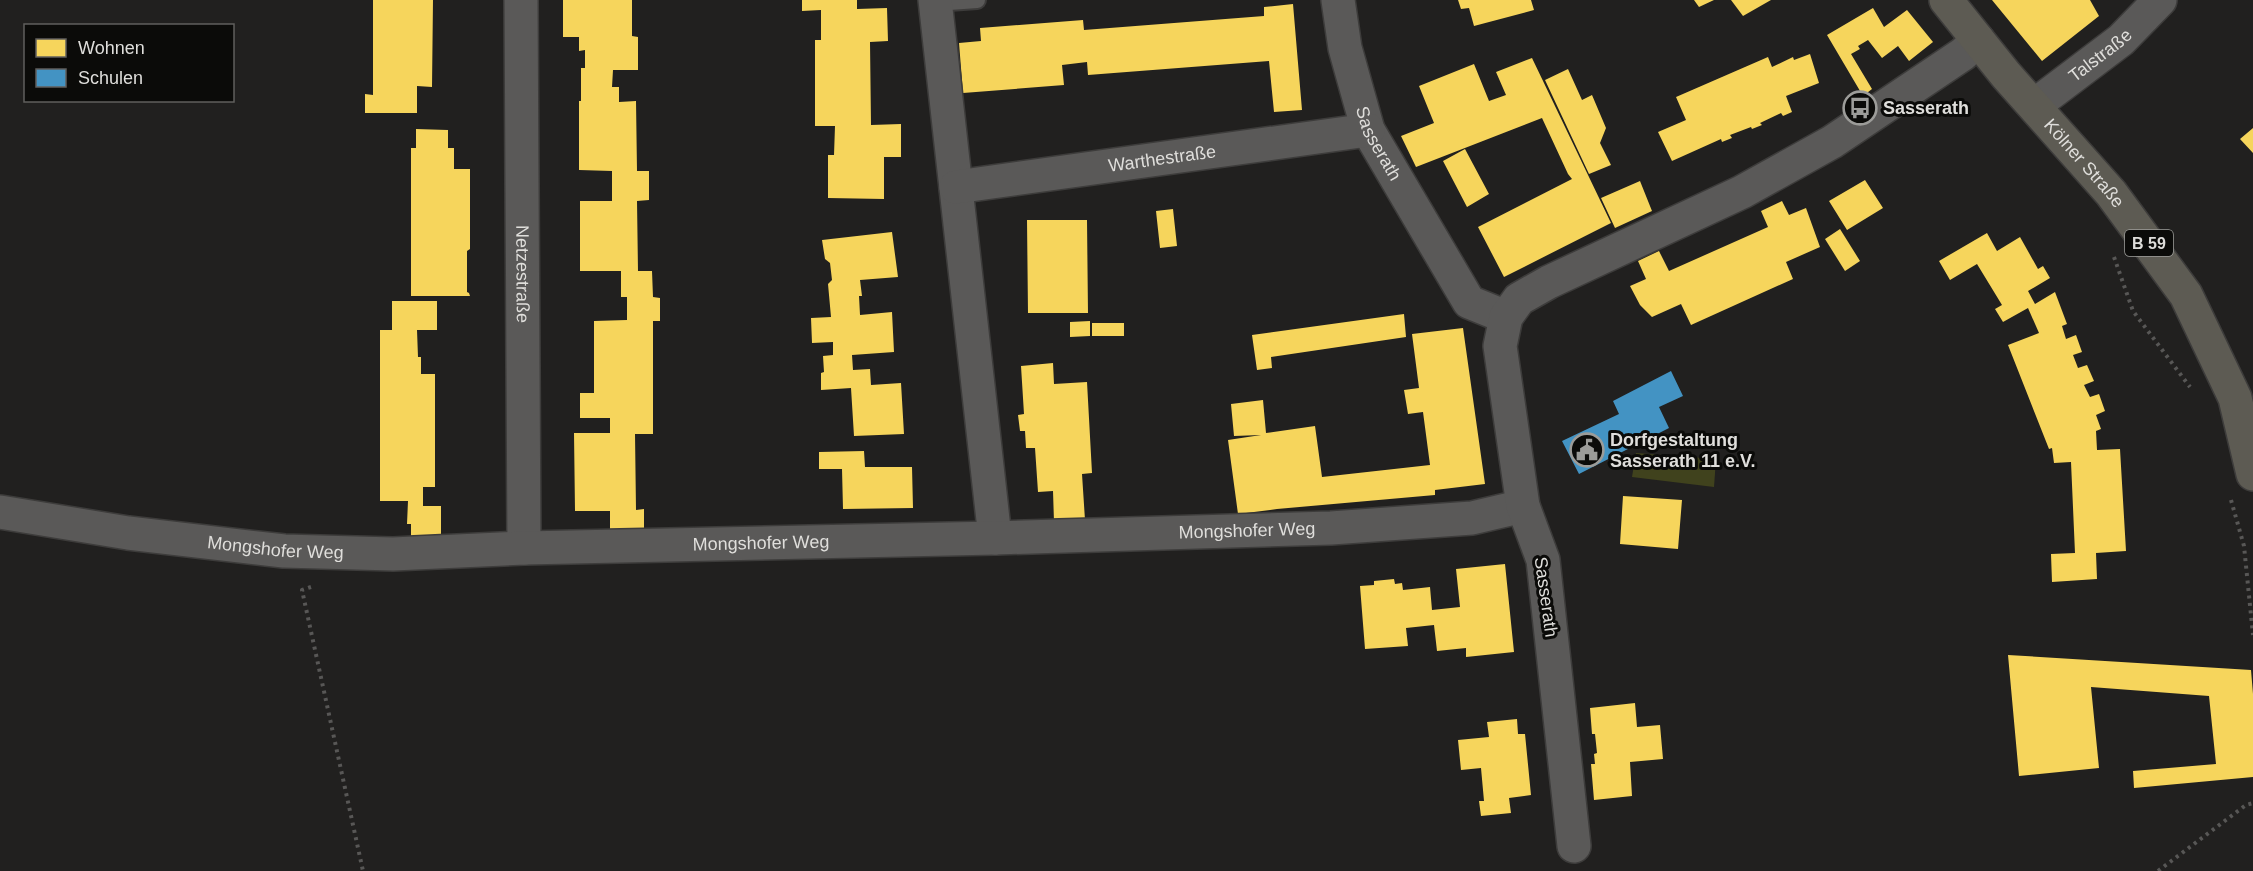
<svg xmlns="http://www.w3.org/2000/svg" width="2253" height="871" font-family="Arial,sans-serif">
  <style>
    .green { fill: #40421d }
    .homes { fill: #f6d55c }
    .schools { fill: #4393c3 }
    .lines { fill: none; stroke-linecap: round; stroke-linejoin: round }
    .service-casing { stroke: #3d3c3b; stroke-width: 20 }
    .minor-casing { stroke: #3d3c3b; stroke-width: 36 }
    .tertiary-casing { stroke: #3d3c3b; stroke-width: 36 }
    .primary-casing { stroke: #3d3c3b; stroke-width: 36 }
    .path { stroke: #585756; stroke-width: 4; stroke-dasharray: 3 4.5; stroke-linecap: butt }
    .service { stroke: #5a5958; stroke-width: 16 }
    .minor { stroke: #5a5958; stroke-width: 33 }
    .tertiary { stroke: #5a5958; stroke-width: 33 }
    .primary { stroke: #5d5b53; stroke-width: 33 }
    .labels { text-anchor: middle; stroke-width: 6; stroke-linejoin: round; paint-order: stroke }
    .shield { fill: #0b0b09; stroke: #9f9f9c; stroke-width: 1.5 }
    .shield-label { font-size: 16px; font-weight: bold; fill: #dfdedb }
    .street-label { font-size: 18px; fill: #dfdedb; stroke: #0b0b09 }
    .poi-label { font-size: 18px; font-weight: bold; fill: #dfdedb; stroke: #0b0b09; text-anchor: start }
  </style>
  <rect width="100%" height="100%" fill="#21201f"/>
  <!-- green -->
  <path class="green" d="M1636,453L1716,459L1714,487L1632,477Z"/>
  <!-- homes -->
  <path class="homes" d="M373,0H433L432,87L417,86V113H365V94L373,95Z
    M563,0H632V36L638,37V70H613L612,87H619V102L636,101L637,171H649V200L637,201L638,271H652L653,297L660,298V321H653V434H635L636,510L644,509V537L610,538V511H575L574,433H610V418H580V393H594V321L627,320V297H621V271H580V201H612V171L579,170V101H581V68H585V50L579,51V37H563Z
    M802,0H857V9L887,8L888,41L870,42L871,125L901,124V157H884V199L828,198V155H834L835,126H815V40H821V10L802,11Z
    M1458,0H1531L1534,10L1474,26L1469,8L1461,9Z
    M1694,0H1714L1699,7Z
    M1731,0H1771L1743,16Z
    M1992,0H2090L2099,16L2042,61Z
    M1293,4L1302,110L1274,112L1269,61L1088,75L1087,62L1062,65L1064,85L963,93L959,43L981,41L980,28L1083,20L1084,30L1264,16V7Z
    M1873,8L1884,27L1907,10L1933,42L1909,61L1898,46L1882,58L1868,40L1858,46L1860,49L1851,54L1872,89L1863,96L1827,35Z
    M1810,54L1819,83L1786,96L1792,112L1783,116L1781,113L1760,123L1762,125L1752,129L1751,127L1730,135L1732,138L1722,142L1721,139L1672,161L1658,132L1686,120L1676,97L1768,57L1772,67L1793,57L1794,60Z
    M1532,58L1611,223L1504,277L1478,227L1572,179L1568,174L1542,118L1416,167L1401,136L1434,123L1419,86L1474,64L1489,101L1506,95L1496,72Z
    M1568,69L1582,100L1592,95L1606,128L1600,143L1611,165L1589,174L1545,80Z
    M2253,128V153L2240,139Z
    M416,129L448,130V148H454V169H470V249L467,251V292L469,293L470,296H411V148H416Z
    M1465,149L1489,194L1467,207L1443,161Z
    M1865,180L1883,208L1847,230L1829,201Z
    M1640,181L1652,211L1615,228L1601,198Z
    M1782,201L1789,215L1806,208L1820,247L1786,262L1793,279L1691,325L1681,304L1652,317L1640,305L1630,286L1646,279L1638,261L1659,251L1669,271L1768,227L1761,211Z
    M1173,209L1177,246L1160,248L1156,211Z
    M1027,220H1087L1088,313H1028Z
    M1840,229L1860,261L1845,271L1825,239Z
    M892,232L898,277L860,280L862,296H859L860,315L892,312L894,352L852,355L853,370L870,369L871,385L901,383L904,434L854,436L851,388L821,390V373L824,372L823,356L833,355V342L812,343L811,318L831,317L828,284L832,280L830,263L825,259L822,240Z
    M1987,233L1997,251L2020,237L2038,269L2043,266L2050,278L2028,291L2035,304L2055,292L2067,324L2062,326L2066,339L2076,335L2082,352L2073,355L2078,368L2087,365L2094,381L2084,385L2090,397L2099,394L2105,411L2096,415L2101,429L2096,431L2097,450L2120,449L2126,551L2096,553L2097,579L2052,582L2051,554L2075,553L2071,462L2054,463L2052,448L2049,449L2008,345L2039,333L2028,308L2003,322L1995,309L2002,305L1977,264L1950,280L1939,261Z
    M392,301H437V330H417L418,357H421V374H435V487H423V506H441V539H411V524H407L408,501H380V330H392Z
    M1404,314L1406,337L1271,357L1272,368L1257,370L1252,335Z
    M1090,321V336L1070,337V322Z
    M1092,323H1124V336H1092Z
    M1463,328L1485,484L1435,490V495L1277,509L1238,514L1228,440L1261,435L1234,436L1231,404L1263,400L1266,433L1315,426L1322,477L1430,465L1423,412L1408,414L1404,390L1419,388L1412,334Z
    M1053,363L1054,384L1087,382L1092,473L1082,474L1085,520L1054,522L1053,491L1038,492L1035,448H1026L1025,431H1020L1018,415L1024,414L1021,366Z
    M864,451L865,467H912L913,508L843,509L842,469H819V452Z
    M1623,496L1682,500L1678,549L1620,544Z
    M1505,564L1514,652L1466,657V648L1437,651L1434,625L1406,628L1408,646L1365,649L1360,586L1374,585V581L1394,579L1395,584L1402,583L1403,590L1430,587L1432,610L1460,607L1456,569Z
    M2008,655L2251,670L2253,694V777L2134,788L2133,771L2216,764L2209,696L2091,687L2099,768L2019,776Z
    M1635,703L1637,727L1660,725L1663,759L1630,762L1632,796L1594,800L1591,764H1595L1594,754L1597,753L1595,734H1592L1590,708Z
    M1517,719L1518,734H1525L1531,795L1509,798L1511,813L1481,816L1479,801H1484L1481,768L1461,770L1458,740L1489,737L1487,722Z"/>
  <!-- schools -->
  <path class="schools" d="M1671,371L1683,396L1659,407L1669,428L1579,474L1562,441L1619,414L1613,401Z"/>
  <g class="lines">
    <defs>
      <path id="service" d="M935,3L977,0"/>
      <g id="minor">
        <path id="s1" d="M521,0L524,548"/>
        <path d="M935,0L995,538"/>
        <path id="s2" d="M1338,0L1345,48L1368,130L1469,302L1506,317"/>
        <path id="s3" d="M956,187L1368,130"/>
        <path id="s4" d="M0,512L128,533L284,551L393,554L524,548L995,538L1331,528L1472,518L1523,506"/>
        <path d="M1574,846L1543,560L1523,506L1500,346L1506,317L1519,299L1549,282L1742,192L1832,142L1963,54L1978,40"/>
      </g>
      <g id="tertiary">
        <path id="s5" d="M2035,105L2121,40L2160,0"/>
      </g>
      <g id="primary">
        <path id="s6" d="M1946,0L2006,75L2111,193L2186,295L2235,398L2253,474"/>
      </g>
    </defs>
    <!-- service casing -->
    <use href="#service" class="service-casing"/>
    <!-- minor casing -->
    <use href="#minor" class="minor-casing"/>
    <!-- tertiary casing -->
    <use href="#tertiary" class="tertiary-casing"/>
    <!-- primary casing -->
    <use href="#primary" class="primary-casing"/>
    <!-- path -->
    <path class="path" d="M2114,257L2133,311L2190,387
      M2231,500L2244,546L2253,635
      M311,587L302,590L363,871
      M2158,871L2246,805L2253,803"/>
    <!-- service -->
    <use href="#service" class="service"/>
    <!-- minor -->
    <use href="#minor" class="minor"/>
    <!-- tertiary -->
    <use href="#tertiary" class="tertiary"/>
    <!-- primary -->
    <use href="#primary" class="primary"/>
  </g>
  <!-- icons -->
  <defs>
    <symbol id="bus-ring" viewBox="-11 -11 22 22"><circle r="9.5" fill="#0b0b09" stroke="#9c9c99" stroke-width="1.5"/><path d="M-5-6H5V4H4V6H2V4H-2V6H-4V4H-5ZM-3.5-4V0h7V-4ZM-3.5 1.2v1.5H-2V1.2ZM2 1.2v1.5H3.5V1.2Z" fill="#9c9c99"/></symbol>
    <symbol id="civic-ring" viewBox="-11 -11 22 22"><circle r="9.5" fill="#0b0b09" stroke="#9c9c99" stroke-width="1.5"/><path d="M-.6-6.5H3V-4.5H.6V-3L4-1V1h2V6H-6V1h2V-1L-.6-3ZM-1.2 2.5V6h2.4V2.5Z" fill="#9c9c99"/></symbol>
  </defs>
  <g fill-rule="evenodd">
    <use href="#bus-ring" x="1841" y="89" width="38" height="38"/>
    <use href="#civic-ring" x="1568" y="431" width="38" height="38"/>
  </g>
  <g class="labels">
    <!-- shield labels -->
    <rect class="shield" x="2125" y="230" width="48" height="26" rx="4.5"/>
    <g class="shield-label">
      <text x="2149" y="249">B 59</text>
    </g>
    <!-- street labels -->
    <g class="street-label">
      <text dy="6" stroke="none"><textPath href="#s5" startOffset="82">Talstraße</textPath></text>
      <text dy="6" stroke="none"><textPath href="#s2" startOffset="150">Sasserath</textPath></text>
      <text dy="6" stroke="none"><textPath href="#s3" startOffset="208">Warthestraße</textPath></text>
      <text dy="6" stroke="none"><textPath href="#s6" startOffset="214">Kölner Straße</textPath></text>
      <text dy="6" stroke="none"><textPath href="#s1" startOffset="274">Netzestraße</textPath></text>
      <text dy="6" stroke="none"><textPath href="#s4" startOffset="1250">Mongshofer Weg</textPath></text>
      <text dy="6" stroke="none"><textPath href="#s4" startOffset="764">Mongshofer Weg</textPath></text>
      <text dy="6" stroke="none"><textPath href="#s4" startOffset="278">Mongshofer Weg</textPath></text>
      <text transform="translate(1546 597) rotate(82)" y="6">Sasserath</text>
    </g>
    <!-- poi labels -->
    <g class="poi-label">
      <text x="1883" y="114">Sasserath</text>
      <text x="1610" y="446">Dorfgestaltung<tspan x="1610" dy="21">Sasserath 11 e.V.</tspan></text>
    </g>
  </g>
  <!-- legend -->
  <rect x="24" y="24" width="210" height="78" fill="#0b0b09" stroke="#605f5d" stroke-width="1.5"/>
  <rect x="36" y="39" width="30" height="18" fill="#f6d55c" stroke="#605f5d" stroke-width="1.5"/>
  <text x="78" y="54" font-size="18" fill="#dfdedb">Wohnen</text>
  <rect x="36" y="69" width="30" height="18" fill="#4393c3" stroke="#605f5d" stroke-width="1.5"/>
  <text x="78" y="84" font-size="18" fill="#dfdedb">Schulen</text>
</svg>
